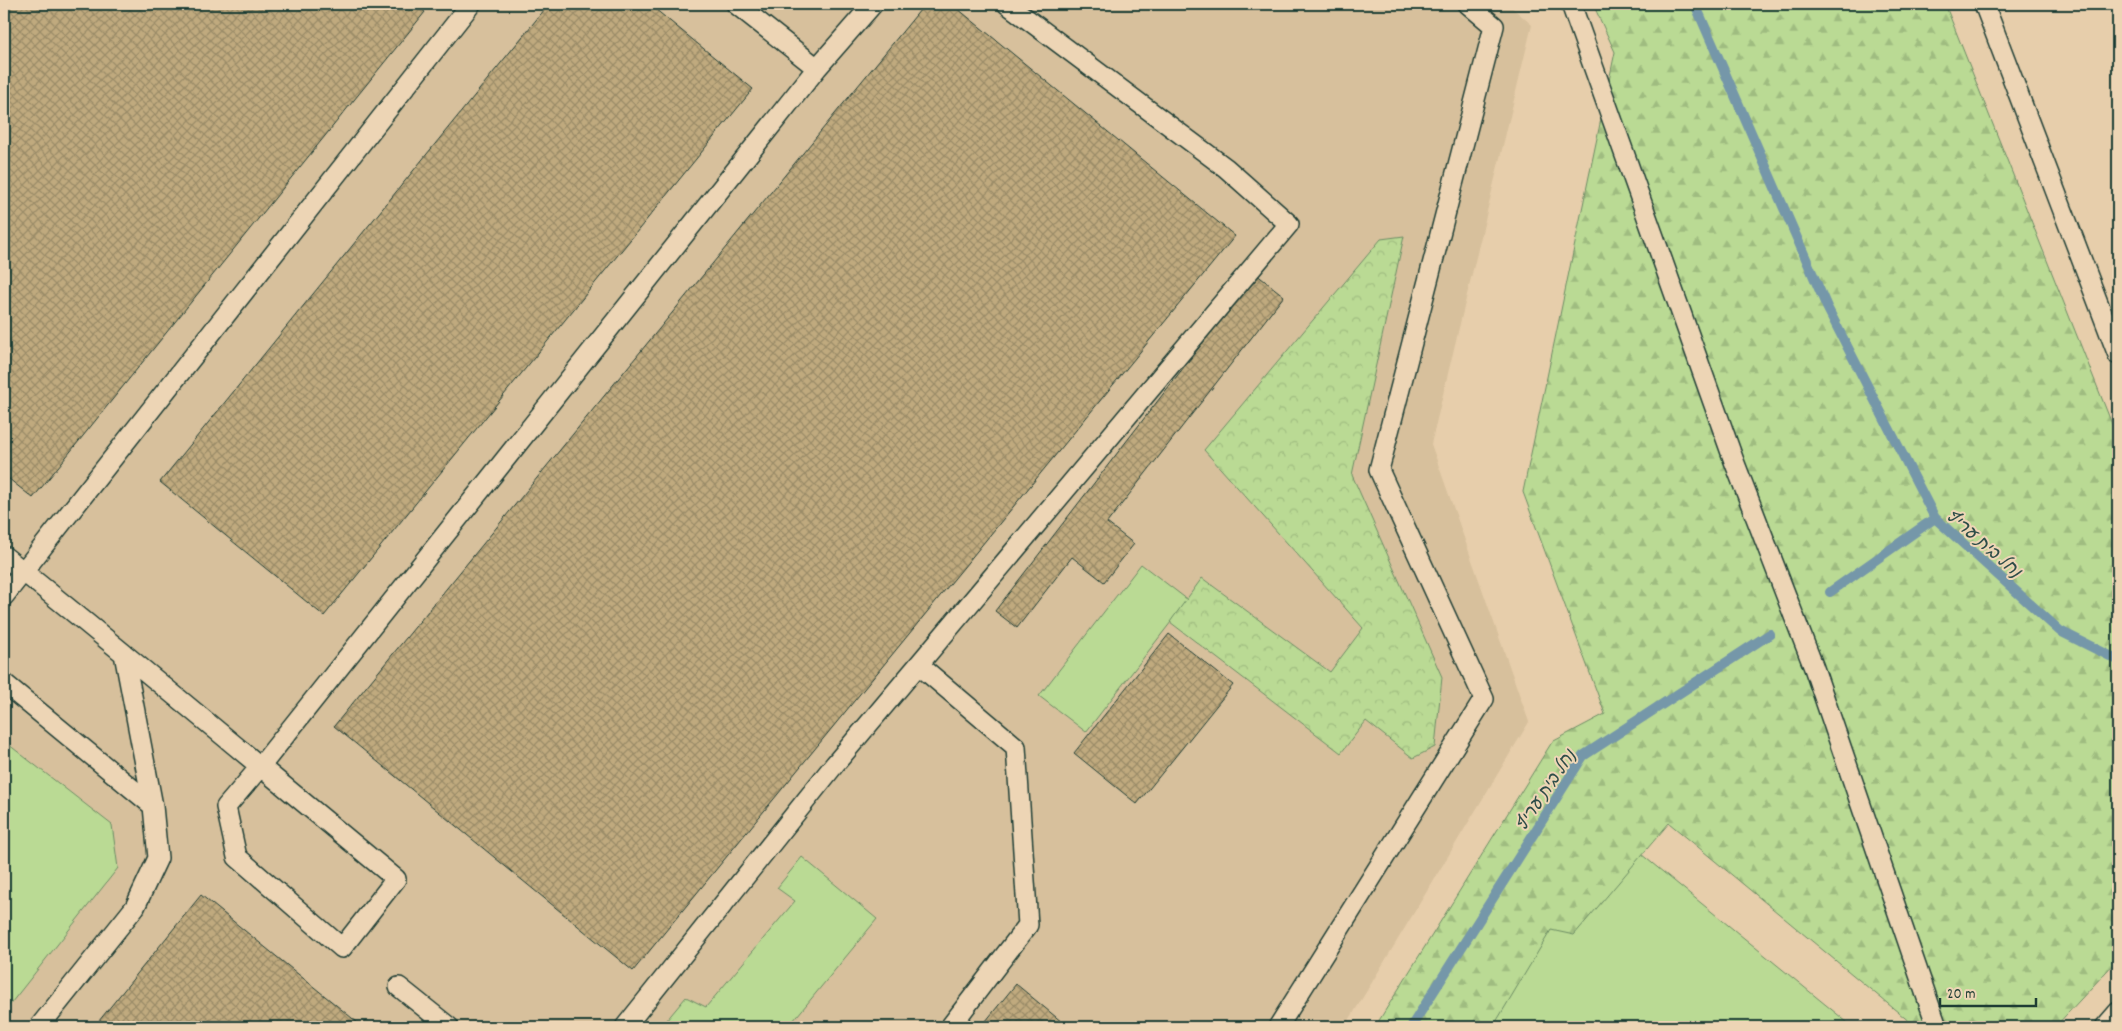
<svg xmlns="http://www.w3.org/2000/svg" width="2122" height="1031" font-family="Dekko,'Playpen Sans Hebrew',sans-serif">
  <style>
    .built { fill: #d7c09c }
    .grass { fill: #bada94; stroke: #6c8c64 }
    .forest { fill: url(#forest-firs); stroke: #6c8c64 }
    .park { fill: url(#park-crowns); stroke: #6c8c64 }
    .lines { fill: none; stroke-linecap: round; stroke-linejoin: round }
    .stream { stroke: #7597a9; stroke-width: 10 }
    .building { fill: url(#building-cross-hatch); stroke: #1f3d34 }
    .service-casing { stroke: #1f3d34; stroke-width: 22 }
    .service { stroke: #edd5b5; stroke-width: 19 }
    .labels { text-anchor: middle; stroke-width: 4; stroke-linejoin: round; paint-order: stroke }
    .water-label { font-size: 18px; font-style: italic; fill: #2d4c48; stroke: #edd5b5 }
  </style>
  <defs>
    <pattern id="forest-firs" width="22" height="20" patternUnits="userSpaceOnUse" patternTransform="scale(1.25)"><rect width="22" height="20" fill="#bada94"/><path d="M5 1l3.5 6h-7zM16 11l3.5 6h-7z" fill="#9fbc80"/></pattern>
    <pattern id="park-crowns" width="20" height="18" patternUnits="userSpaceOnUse" patternTransform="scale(1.25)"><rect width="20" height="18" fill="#bada94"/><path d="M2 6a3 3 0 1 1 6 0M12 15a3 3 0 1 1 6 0" fill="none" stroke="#9fbc80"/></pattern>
    <pattern id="building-cross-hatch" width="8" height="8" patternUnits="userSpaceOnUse" patternTransform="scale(1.25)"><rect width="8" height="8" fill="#c0aa7e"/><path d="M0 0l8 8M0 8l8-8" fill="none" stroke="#9b8c68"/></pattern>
  </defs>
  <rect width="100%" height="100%" fill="#e7ceab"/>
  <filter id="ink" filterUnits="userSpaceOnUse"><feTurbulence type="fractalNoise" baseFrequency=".02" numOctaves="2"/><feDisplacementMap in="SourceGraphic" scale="10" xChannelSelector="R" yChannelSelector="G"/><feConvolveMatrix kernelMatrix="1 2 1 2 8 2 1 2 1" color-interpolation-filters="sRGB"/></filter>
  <g filter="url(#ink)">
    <!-- built -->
    <path class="built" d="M4,4H1508L1532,25L1431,444L1529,722L1345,1027H4Z"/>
    <!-- grass -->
    <path class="grass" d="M1141,564L1188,600L1086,732L1039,696Z
      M4,741L112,825L118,868L4,1012Z
      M1587,810L1853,1027H1452Z
      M802,857L877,919L788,1027H661L686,997L706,1007L795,901L777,888Z"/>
    <!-- forest -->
    <path class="forest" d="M1593,4H1945L2118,439V959L2055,1027H1916L1669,823L1574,935L1551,930L1493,1027H1375L1552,742L1605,714L1523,492L1615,52Z"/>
    <!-- park -->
    <path class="park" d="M1404,236L1352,475L1442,677L1435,747L1413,758L1366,721L1341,753L1170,622L1202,578L1330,672L1363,628L1204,450L1381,239Z"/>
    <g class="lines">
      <!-- stream -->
      <path class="stream" d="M1695,4L1827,307L1935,518
        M1830,592L1935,518L2060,631L2118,660
        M1411,1027L1583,756L1770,634"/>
    </g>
    <!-- building -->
    <path class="building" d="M4,4H414L425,12L33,498L4,475Z
      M549,4H649L753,89L324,616L160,482Z
      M925,4H952L1235,236L633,971L334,726Z
      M1256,274L1284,296L1107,523L1134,544L1104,582L1072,557L1017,628L995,611Z
      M1169,634L1233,685L1137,804L1074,753Z
      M201,895L363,1027H94Z
      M1016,984L1068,1027H981Z"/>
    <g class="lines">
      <defs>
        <path id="service" d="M736,4L817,68
          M1571,4L1734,461L1814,668L1937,1027
          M1984,4L2118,355
          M4,556C136,662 265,771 396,879L342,948L237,857L226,807L260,767L817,68L873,4
          M4,596L471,4
          M919,665L1016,747L1028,925L950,1027
          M4,683L153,806
          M399,987L449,1027
          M39,1027L135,907L158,858L153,806L124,654
          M625,1027L835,764L1289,224L1226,168L1007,4
          M1278,1027L1484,699L1379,470L1494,26L1468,4
          M2105,1027L2118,1012"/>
      </defs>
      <!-- service casing -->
      <use href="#service" class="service-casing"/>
      <!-- service -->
      <use href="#service" class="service"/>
    </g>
  </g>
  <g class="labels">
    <!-- water labels -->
    <g class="water-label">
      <text transform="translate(1984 543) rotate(41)" y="6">נחל בית עריף</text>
      <text transform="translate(1545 790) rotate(-56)" y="6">נחל בית עריף</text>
    </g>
  </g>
  <!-- margin -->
  <rect width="2122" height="1031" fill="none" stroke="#edd5b5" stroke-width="20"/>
  <rect x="10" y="10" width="2102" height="1011" fill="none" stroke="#1f3d34" stroke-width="2" filter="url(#ink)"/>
  <!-- scale -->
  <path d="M1940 998v8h96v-8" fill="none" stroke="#1f3d34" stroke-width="2.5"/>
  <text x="1947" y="998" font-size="15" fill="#1f3d34" stroke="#edd5b5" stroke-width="4" paint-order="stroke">20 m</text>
</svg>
